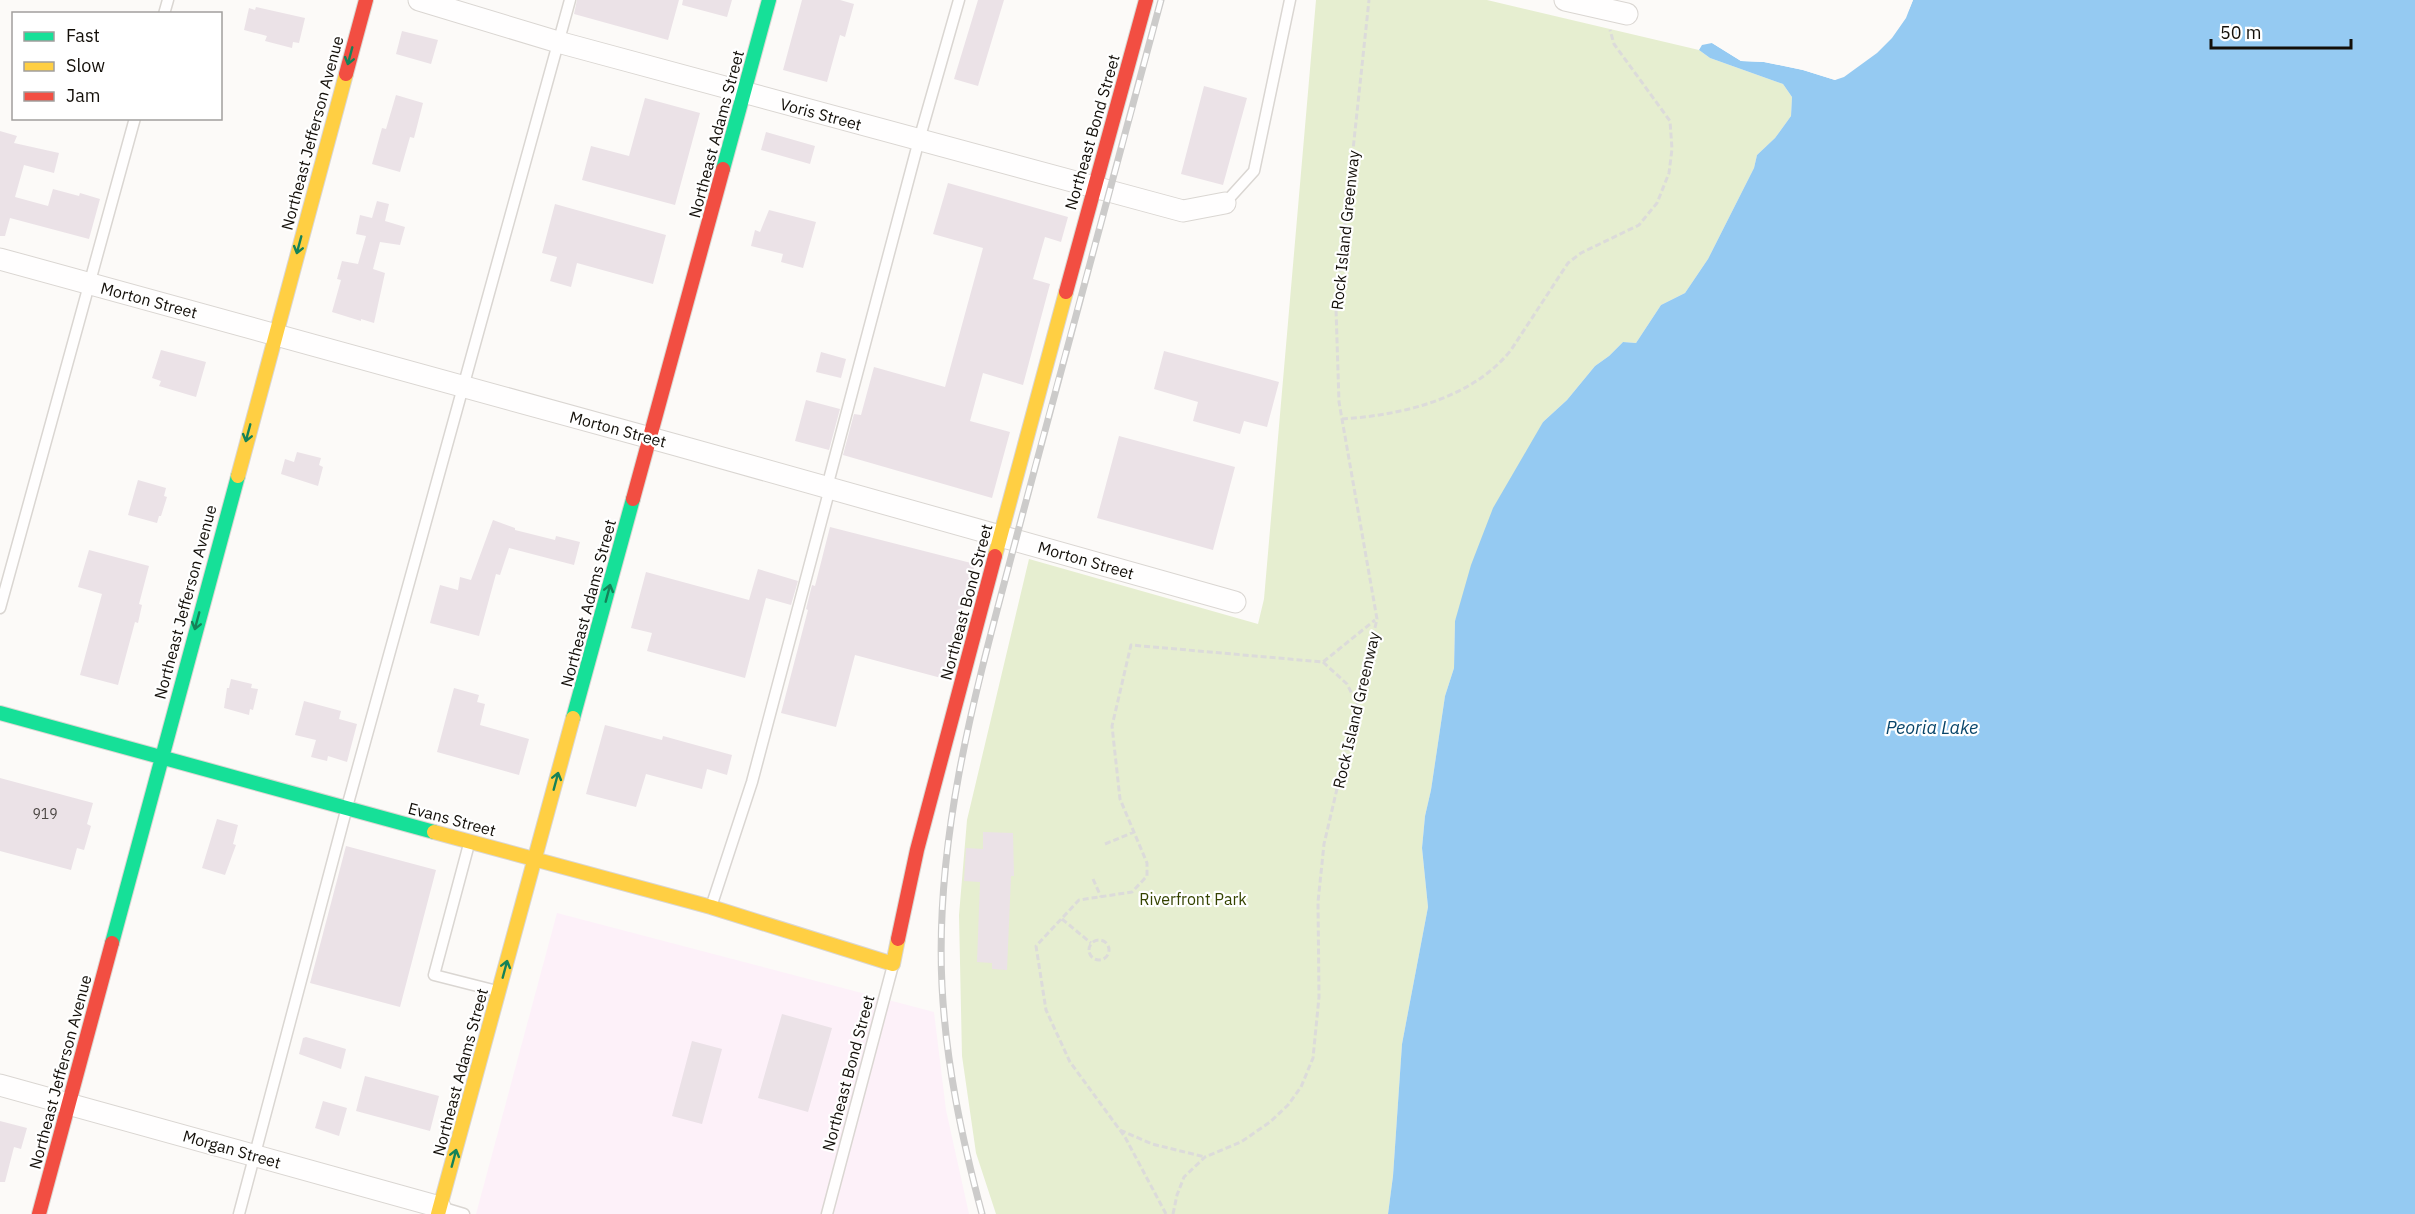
<svg xmlns="http://www.w3.org/2000/svg" width="2415" height="1214" font-family="'IBM Plex Sans',sans-serif">
  <style>
    .industrial { fill: #fdf1f9 }
    .green { fill: #e6eed0 }
    .water { fill: #95caf2 }
    .pier { fill: #fcfaf8 }
    .building { fill: #ebe2e7 }
    .lines { fill: none; stroke-linecap: round; stroke-linejoin: round }
    .lane-casing { stroke: #dad6d2; stroke-width: 13 }
    .street-casing { stroke: #dad6d2; stroke-width: 23 }
    .fast-casing { stroke: #dad6d2; stroke-width: 16 }
    .slow-casing { stroke: #dad6d2; stroke-width: 16 }
    .jam-casing { stroke: #dad6d2; stroke-width: 16 }
    .path { stroke: #dcdbda; stroke-width: 3; stroke-dasharray: 6 3; stroke-linecap: butt }
    .lane { stroke: #fffefe; stroke-width: 10 }
    .street { stroke: #fffefe; stroke-width: 21 }
    .fast { stroke: #16e098; stroke-width: 14 }
    .slow { stroke: #ffcf43; stroke-width: 14 }
    .jam { stroke: #f24e42; stroke-width: 14 }
    .rail-casing { stroke: #cccbca; stroke-width: 7 }
    .rail { stroke: #fff; stroke-width: 4.5; stroke-dasharray: 14; stroke-linecap: butt }
    .oneway { stroke: #158258 }
    .labels { text-anchor: middle; stroke-width: 4.5; stroke-linejoin: round; paint-order: stroke }
    .number-label { font-size: 14px; fill: #4b4643 }
    .street-label { font-size: 16px; fill: #130f09; stroke: #fff }
    .park-label { font-size: 16px; fill: #354300; stroke: #fff }
    .water-label { font-size: 18px; font-style: italic; fill: #08456a; stroke: #fff }
  </style>
  <rect width="100%" height="100%" fill="#fcfaf8"/>
  <!-- industrial -->
  <path class="industrial" d="M557,913L934,1012L946,1110L969,1214H476Z"/>
  <!-- green -->
  <path class="green" d="M1316,0H1487L1699,50L1710,58L1783,84L1792,97L1791,116L1775,138L1757,155L1754,168L1708,259L1685,293L1661,305L1636,343L1623,342L1609,356L1595,366L1567,400L1543,422L1455,621L1454,668L1445,696L1431,790L1425,816L1422,848L1428,907L1402,1044L1393,1176L1388,1214H996L976,1153L962,1056L959,915L967,820L1029,559L1258,624L1264,599Z"/>
  <!-- water -->
  <path class="water" d="M1913,0H2415V1214H1388L1393,1176L1402,1044L1428,907L1422,848L1425,816L1431,790L1445,696L1454,668L1455,621L1471,565L1493,508L1543,422L1567,400L1595,366L1609,356L1623,342L1636,343L1661,305L1685,293L1708,259L1754,168L1757,155L1775,138L1791,116L1792,97L1783,84L1710,58L1699,50L1702,45L1712,43L1741,61L1764,62L1803,70L1835,80C1871,57 1897,42 1913,0Z"/>
  <!-- pier -->
  <path class="pier" d="M1909,0H1913L1906,18L1892,38L1877,53L1844,77L1835,80L1803,70L1764,62L1741,61L1712,43L1714,41L1741,58L1765,59L1804,67L1835,77L1843,74L1875,51L1890,36L1903,17Z"/>
  <!-- building -->
  <path class="building" d="M577,0H679L668,40L574,14Z
    M683,0H732L727,17L682,5Z
    M802,0H840L854,4L845,37L840,35L827,82L783,70Z
    M978,0H1004L978,86L954,79Z
    M256,7L305,18L299,43L293,42L292,48L265,41L267,36L244,30L249,8L255,10Z
    M402,31L438,40L431,64L396,54Z
    M1204,86L1247,98L1223,185L1181,174Z
    M396,95L423,103L414,138L410,137L400,172L372,164L382,128L386,129Z
    M645,98L700,113L675,205L582,180L591,146L629,156Z
    M0,131L17,136L14,143L59,153L54,173L24,165L15,197L48,206L53,189L79,196L80,193L100,199L89,239L10,218L5,236H0Z
    M766,132L815,146L810,164L761,150Z
    M948,183L1068,217L1061,242L1045,237L1033,279L1050,284L1023,385L983,373L970,421L1010,432L992,498L843,455L854,414L861,415L874,367L945,387L983,248L933,234Z
    M377,201L389,204L385,221L405,227L400,245L380,242L373,269L385,273L374,323L361,319V321L332,312L341,280L337,279L342,261L358,264L366,236L356,234L360,215L372,218Z
    M555,204L666,235L653,284L577,263L571,287L550,281L557,257L542,253Z
    M769,210L816,222L803,268L781,262L783,254L751,246L755,230L760,232Z
    M161,350L206,362L196,397L159,386L161,381L152,378Z
    M1164,351L1279,382L1267,427L1244,421L1240,434L1193,421L1198,402L1154,389Z
    M821,352L846,359L841,378L816,372Z
    M806,400L840,409L829,450L795,441Z
    M1119,436L1235,467L1213,550L1097,518Z
    M297,452L321,458L319,465L323,467L318,486L281,474L285,459L294,462Z
    M138,480L166,488L164,496L167,497L161,516H159L157,523L128,515Z
    M493,520L515,528V530L555,540L556,536L580,542L574,565L509,548L500,575L496,574L479,636L430,623L440,585L458,590L460,577L471,580Z
    M830,527L975,564L945,679L855,655L836,727L781,713L808,610L806,609L812,585L815,586Z
    M89,550L149,566L139,604L142,605L138,623L135,622L118,685L80,675L102,594L78,587Z
    M758,569L798,581L791,605L766,598L745,678L647,651L652,633L631,628L646,572L749,600Z
    M231,679L252,684L251,688L258,689L253,710L250,709L249,715L224,708L227,688H229Z
    M454,688L479,695L477,702L485,704L480,725L529,739L519,775L437,752Z
    M304,701L341,711L339,719L357,724L347,762L328,756L327,761L311,757L316,740L295,735Z
    M605,725L662,740L663,736L732,755L727,775L707,769L702,789L646,774L636,807L586,794Z
    M0,778L93,803L87,824L91,826L84,850L77,848L71,870L0,851Z
    M217,819L238,825L233,844L236,845L225,875L202,868Z
    M983,832L1013,833L1014,876H1011L1007,970L992,969V963L977,962L980,882L964,881L966,848L983,849Z
    M346,846L436,870L400,1007L310,983Z
    M782,1014L832,1028L808,1112L758,1098Z
    M306,1037L346,1049L341,1069L299,1054L303,1038Z
    M692,1041L722,1049L702,1124L672,1116Z
    M365,1076L439,1096L430,1131L356,1111Z
    M323,1101L347,1108L339,1136L315,1128Z
    M0,1121L27,1128L21,1149L14,1147L5,1182H0Z"/>
  <g class="lines">
    <defs>
      <path id="lane" d="M164,14L168,0
        M1225,203L1254,171L1290,0
        M827,487L919,140L959,0
        M0,608L135,118
        M469,844L434,975L497,991
        M711,907L752,782L830,488
        M444,1208L464,1214
        M239,1214L347,807L570,0
        M827,1214L893,965"/>
      <path id="street" d="M419,0L558,42L1183,211L1225,203
        M1565,0L1627,14
        M0,259L676,445L1235,602
        M0,1085L440,1207"/>
      <path id="fast" d="M723,169L769,0
        M0,713L434,832
        M573,718L633,499
        M112,943L238,476"/>
      <path id="slow" d="M238,476L346,74
        M995,556L1066,292
        M434,832L711,907L893,964L898,939
        M438,1214L573,718"/>
      <path id="jam" d="M346,74L366,0
        M1066,292L1146,0
        M633,499L723,169
        M898,939L917,850L995,556
        M39,1214L112,943"/>
    </defs>
    <!-- lane casing -->
    <use href="#lane" class="lane-casing"/>
    <!-- street casing -->
    <use href="#street" class="street-casing"/>
    <!-- fast casing -->
    <use href="#fast" class="fast-casing"/>
    <!-- slow casing -->
    <use href="#slow" class="slow-casing"/>
    <!-- jam casing -->
    <use href="#jam" class="jam-casing"/>
    <!-- path -->
    <path class="path" d="M1342,419C1402,415 1472,399 1511,350L1568,263L1581,253L1639,225L1657,203L1669,173L1672,149L1670,121L1614,44L1610,30
      M1323,662L1347,684L1357,704
      M1105,844L1134,832
      M1093,879L1101,897
      M1062,919L1091,943
      M1089 950a10 10 0 1 1 20 0a10 10 0 1 1-20 0Z
      M1120,1130L1152,1144L1205,1157
      M1166,1214L1125,1137L1070,1062L1046,1010L1036,946L1079,900L1132,892L1147,876V863L1120,799L1112,726L1131,645L1323,662L1375,620
      M1173,1214L1177,1195L1184,1177L1205,1157L1241,1142L1270,1122L1288,1105L1301,1087L1313,1058L1319,997L1318,902L1324,844L1377,619L1339,402L1336,309L1369,0"/>
    <!-- lane -->
    <use href="#lane" class="lane"/>
    <!-- street -->
    <use href="#street" class="street"/>
    <!-- fast -->
    <use href="#fast" class="fast"/>
    <!-- slow -->
    <use href="#slow" class="slow"/>
    <!-- jam -->
    <use href="#jam" class="jam"/>
    <defs>
      <path id="rail" d="M982,1214C962,1139 946,1064 942,986C934,827 981,672 1021,520C1067,346 1115,173 1161,0"/>
    </defs>
    <!-- rail casing -->
    <use href="#rail" class="rail-casing"/>
    <!-- rail -->
    <use href="#rail" class="rail"/>
  </g>
  <!-- one-way arrows -->
  <defs><path id="oneway-shaft" d="M-6 0H5M1.5-3L5.5 0L1.5 3" fill="none" stroke-width="1.6" stroke-linecap="round" stroke-linejoin="round" transform="scale(1.5)"/></defs>
  <g class="oneway">
    <use href="#oneway-shaft" transform="translate(350 56) rotate(105)"/>
    <use href="#oneway-shaft" transform="translate(299 245) rotate(105)"/>
    <use href="#oneway-shaft" transform="translate(248 433) rotate(105)"/>
    <use href="#oneway-shaft" transform="translate(608 593) rotate(-75)"/>
    <use href="#oneway-shaft" transform="translate(197 621) rotate(105)"/>
    <use href="#oneway-shaft" transform="translate(556 781) rotate(-75)"/>
    <use href="#oneway-shaft" transform="translate(505 969) rotate(-75)"/>
    <use href="#oneway-shaft" transform="translate(454 1158) rotate(-75)"/>
  </g>
  <g class="labels">
    <!-- number labels -->
    <g class="number-label">
      <text x="45" y="819">919</text>
    </g>
    <!-- street labels -->
    <g class="street-label">
      <text transform="translate(821 114) rotate(15)" y="6">Voris Street</text>
      <text transform="translate(1092 132) rotate(-74)" y="6">Northeast Bond Street</text>
      <text transform="translate(312 133) rotate(-75)" y="6">Northeast Jefferson Avenue</text>
      <text transform="translate(716 134) rotate(-75)" y="6">Northeast Adams Street</text>
      <text transform="translate(1345 230) rotate(-84)" y="6">Rock Island Greenway</text>
      <text transform="translate(149 300) rotate(15)" y="6">Morton Street</text>
      <text transform="translate(618 429) rotate(15)" y="6">Morton Street</text>
      <text transform="translate(1086 560) rotate(16)" y="6">Morton Street</text>
      <text transform="translate(185 602) rotate(-75)" y="6">Northeast Jefferson Avenue</text>
      <text transform="translate(966 602) rotate(-75)" y="6">Northeast Bond Street</text>
      <text transform="translate(588 603) rotate(-75)" y="6">Northeast Adams Street</text>
      <text transform="translate(1356 710) rotate(-77)" y="6">Rock Island Greenway</text>
      <text transform="translate(452 819) rotate(15)" y="6">Evans Street</text>
      <text transform="translate(60 1072) rotate(-75)" y="6">Northeast Jefferson Avenue</text>
      <text transform="translate(460 1072) rotate(-75)" y="6">Northeast Adams Street</text>
      <text transform="translate(848 1073) rotate(-75)" y="6">Northeast Bond Street</text>
      <text transform="translate(232 1149) rotate(16)" y="6">Morgan Street</text>
    </g>
    <!-- park labels -->
    <g class="park-label">
      <text x="1193" y="905">Riverfront Park</text>
    </g>
    <!-- water labels -->
    <g class="water-label">
      <text x="1932" y="734">Peoria Lake</text>
    </g>
  </g>
  <!-- legend -->
  <rect x="12" y="12" width="210" height="108" fill="#ffffff" stroke="#a19f9d" stroke-width="1.5"/>
  <rect x="24" y="32" width="30" height="9" fill="#16e098" stroke="#a19f9d" stroke-width="1.5"/>
  <text x="66" y="42" font-size="18" fill="#130f09">Fast</text>
  <rect x="24" y="62" width="30" height="9" fill="#ffcf43" stroke="#a19f9d" stroke-width="1.5"/>
  <text x="66" y="72" font-size="18" fill="#130f09">Slow</text>
  <rect x="24" y="92" width="30" height="9" fill="#f24e42" stroke="#a19f9d" stroke-width="1.5"/>
  <text x="66" y="102" font-size="18" fill="#130f09">Jam</text>
  <!-- scale -->
  <path d="M2211 39v9h140v-9" fill="none" stroke="#130f09" stroke-width="3"/>
  <text x="2220" y="39" font-size="18" fill="#130f09" stroke="#ffffff" stroke-width="4.5" paint-order="stroke">50 m</text>
</svg>
